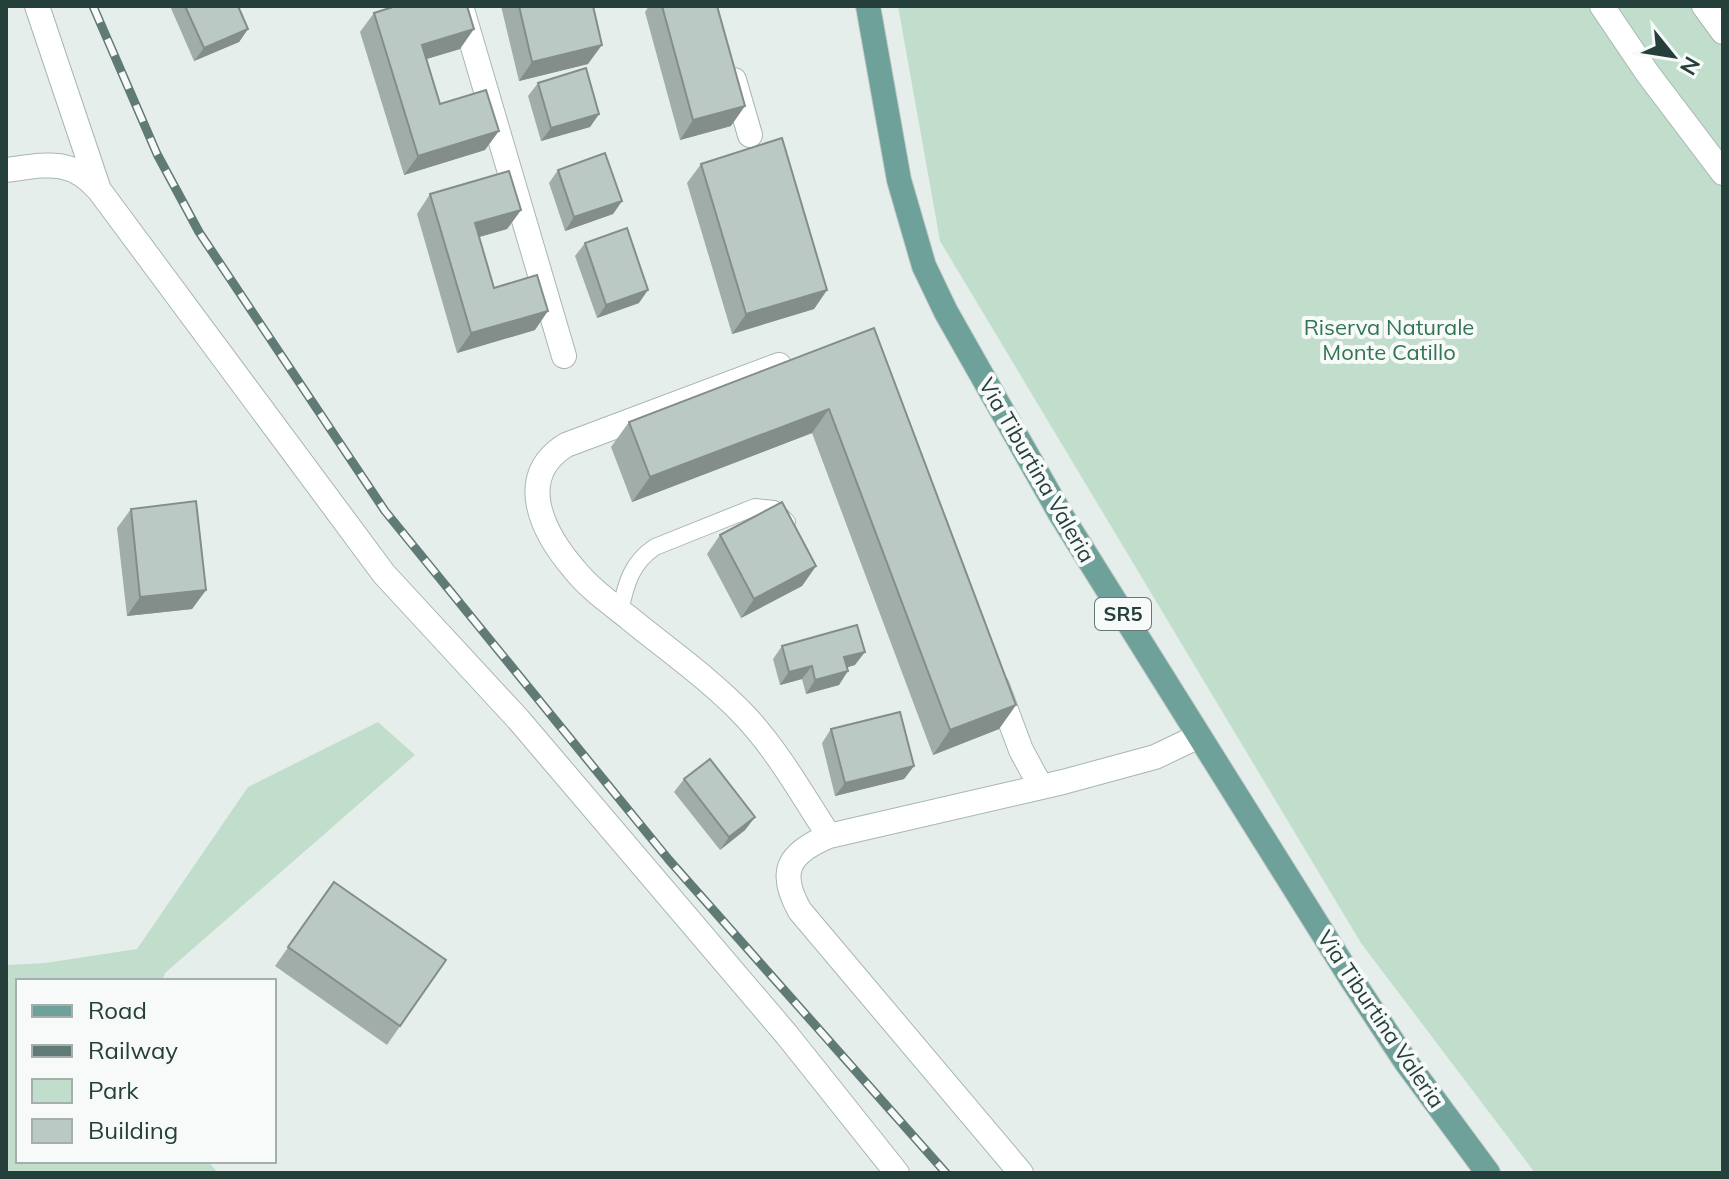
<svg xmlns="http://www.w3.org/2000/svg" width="1729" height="1179" font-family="Mulish,sans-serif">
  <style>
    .green { fill: #c0decb }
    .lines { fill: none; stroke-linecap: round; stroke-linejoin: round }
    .service-casing { stroke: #a8b6b3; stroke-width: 18 }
    .minor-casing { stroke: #a8b6b3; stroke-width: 26 }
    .primary-casing { stroke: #c2cac8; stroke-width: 26 }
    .service { stroke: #fff; stroke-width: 16 }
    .minor { stroke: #fff; stroke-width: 24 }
    .primary { stroke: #6da199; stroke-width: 24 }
    .rail-casing { stroke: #607b76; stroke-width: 9 }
    .rail { stroke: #f7faf9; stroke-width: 6; stroke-dasharray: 18; stroke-linecap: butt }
    .wall { fill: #a1ada9 }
    .shaded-wall { fill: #838d8a }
    .building { fill: #bbc9c5; stroke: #838d8a; stroke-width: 2 }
    .labels { text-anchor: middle; stroke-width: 8; stroke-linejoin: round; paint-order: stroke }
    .shield { fill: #f7faf9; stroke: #647874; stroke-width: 2 }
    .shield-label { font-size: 20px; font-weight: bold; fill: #25403b }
    .park-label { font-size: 22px; fill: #317552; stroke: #f7faf9 }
    .street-label { font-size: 22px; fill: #25403b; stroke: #f7faf9 }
  </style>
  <rect width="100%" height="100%" fill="#e6eeeb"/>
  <!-- green -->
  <path class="green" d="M898,6H1723V1173H1535L1361,943L940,241Z
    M378,722L415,755L165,973L162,981H18V1161H208L218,1173H6V965L45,963L137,949L248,787Z"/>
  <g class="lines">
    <defs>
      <path id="service" d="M620,611C626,584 631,563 655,547L755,507L774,509L787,522"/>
      <path id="minor" d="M37,6L99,190L384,574L518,719L787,1035L897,1173
        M461,6L564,356
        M1602,6L1648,74L1723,173
        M1704,6L1723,32
        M734,80L750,135
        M6,170C45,165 70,157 99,190
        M779,365L566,445C514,477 543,533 574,569C589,588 610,603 629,618C668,650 710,679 745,716C778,751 803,796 829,836
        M997,686L1021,750L1041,787
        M1021,1173L800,911C777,871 789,853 829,836L1063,782L1155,757L1199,736"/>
      <path id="primary" d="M868,6L899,180L924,266L946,312L1061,515L1352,980L1406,1062L1488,1173"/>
    </defs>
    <!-- service casing -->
    <use href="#service" class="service-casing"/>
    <!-- minor casing -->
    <use href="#minor" class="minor-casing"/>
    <!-- primary casing -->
    <use href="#primary" class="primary-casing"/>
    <!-- service -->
    <use href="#service" class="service"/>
    <!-- minor -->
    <use href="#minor" class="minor"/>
    <!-- primary -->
    <use href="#primary" class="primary"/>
    <defs>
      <path id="rail" d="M93,6L157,154L199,232L385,511L669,860L946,1173"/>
    </defs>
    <!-- rail casing -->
    <use href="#rail" class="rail-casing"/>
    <!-- rail -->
    <use href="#rail" class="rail"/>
  </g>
  <!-- wall -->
  <path class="wall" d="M170,6H238L248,29L239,42L194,61Z
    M501,6H593L588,64L519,81Z
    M649,6H717L731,126L680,140L645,12Z
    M374,13L460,49L427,59L440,104L485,150L404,175L360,32Z
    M538,83L599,114L590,127L541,141L528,96Z
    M701,164L827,290L814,309L732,334L687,183Z
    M558,170L622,201L613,214L565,231L549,183Z
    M430,194L521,210L507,229L479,237L494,288L535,330L457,353L417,214Z
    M585,243L639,303L597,318L575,256Z
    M874,328L1016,705L999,729L933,755L812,433L632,502L611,447L629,422Z
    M131,509L206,590L192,609L127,616L117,528Z
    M720,535L816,566L802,586L741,618L707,554Z
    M782,646L855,665L847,667L839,685L806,694L802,679L780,685L773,659Z
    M831,729L914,766L904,779L835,796L822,743Z
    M684,779L755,817L745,830L720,850L674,792Z
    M334,882L446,960L387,1045L275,966Z"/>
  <!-- shaded-wall -->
  <path class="shaded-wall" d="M248,29L239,42L194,61L204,48Z
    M474,29L460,49L409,64L422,45Z
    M602,45L588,64L519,81L532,62Z
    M745,106L731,126L680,140L693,120Z
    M599,114L590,127L541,141L551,128Z
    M499,131L485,150L404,175L418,156Z
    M622,201L613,214L565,231L574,217Z
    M521,210L507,229L462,242L475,223Z
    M648,290L639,303L597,318L606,305Z
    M827,290L814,309L732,334L746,314Z
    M548,311L535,330L457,353L471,333Z
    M829,409L812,433L632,502L650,477Z
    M816,566L802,586L741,618L754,599Z
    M206,590L192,609L127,616L140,597Z
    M865,652L855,665L835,671L844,657Z
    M812,666L802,679L780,685L789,672Z
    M848,671L839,685L806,694L815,680Z
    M1016,705L999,729L933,755L950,730Z
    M914,766L904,779L835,796L845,783Z
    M755,817L745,830L720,850L729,837Z"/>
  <!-- building -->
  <path class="building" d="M185,6H238L248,29L204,48Z
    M396,6H467L474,29L422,45L440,104L486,90L499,131L418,156L374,13Z
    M519,6H593L602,45L532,62Z
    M662,6H717L745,106L693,120Z
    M586,68L599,114L551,128L538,83Z
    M782,138L827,290L746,314L701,164Z
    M605,153L622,201L574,217L558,170Z
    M509,171L521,210L475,223L494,288L537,275L548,311L471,333L430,194Z
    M627,228L648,290L606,305L585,243Z
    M874,328L1016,705L950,730L829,409L650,477L629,422Z
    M196,501L206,590L140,597L131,509Z
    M782,502L816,566L754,599L720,535Z
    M857,625L865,652L844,657L848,671L815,680L812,666L789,672L782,646Z
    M900,712L914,766L845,783L831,729Z
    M710,759L755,817L729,837L684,779Z
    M334,882L446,960L400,1026L288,947Z"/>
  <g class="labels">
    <!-- shield labels -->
    <rect class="shield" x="1095" y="598" width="56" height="32" rx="6"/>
    <g class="shield-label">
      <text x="1123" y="621">SR5</text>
    </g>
    <!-- park labels -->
    <g class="park-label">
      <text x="1389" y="335">Riserva Naturale<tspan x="1389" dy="25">Monte Catillo</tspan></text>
    </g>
    <!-- street labels -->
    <g class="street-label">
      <text transform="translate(1037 470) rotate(60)" y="8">Via Tiburtina Valeria</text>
      <text transform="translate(1381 1019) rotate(56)" y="8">Via Tiburtina Valeria</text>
    </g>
  </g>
  <!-- border -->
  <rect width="1729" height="1179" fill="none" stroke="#25403b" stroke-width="16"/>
  <!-- legend -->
  <rect x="16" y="979" width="260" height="184" fill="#f7faf9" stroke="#a3b0ad" stroke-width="2"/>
  <rect x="32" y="1005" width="40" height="12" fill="#6da199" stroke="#a3b0ad" stroke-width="2"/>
  <text x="88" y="1019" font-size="24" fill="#25403b">Road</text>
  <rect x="32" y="1045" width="40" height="12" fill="#607b76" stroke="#a3b0ad" stroke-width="2"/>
  <text x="88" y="1059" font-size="24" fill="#25403b">Railway</text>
  <rect x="32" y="1079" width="40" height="24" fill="#c0decb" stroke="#a3b0ad" stroke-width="2"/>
  <text x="88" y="1099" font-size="24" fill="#25403b">Park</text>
  <rect x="32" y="1119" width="40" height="24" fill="#bbc9c5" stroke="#a3b0ad" stroke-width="2"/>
  <text x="88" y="1139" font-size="24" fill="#25403b">Building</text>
  <!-- north arrow -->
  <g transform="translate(1673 56) rotate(120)" stroke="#f7faf9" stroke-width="6" paint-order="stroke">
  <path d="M0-6L14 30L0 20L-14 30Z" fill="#25403b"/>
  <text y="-12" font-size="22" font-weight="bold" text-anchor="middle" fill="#25403b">N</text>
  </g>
</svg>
